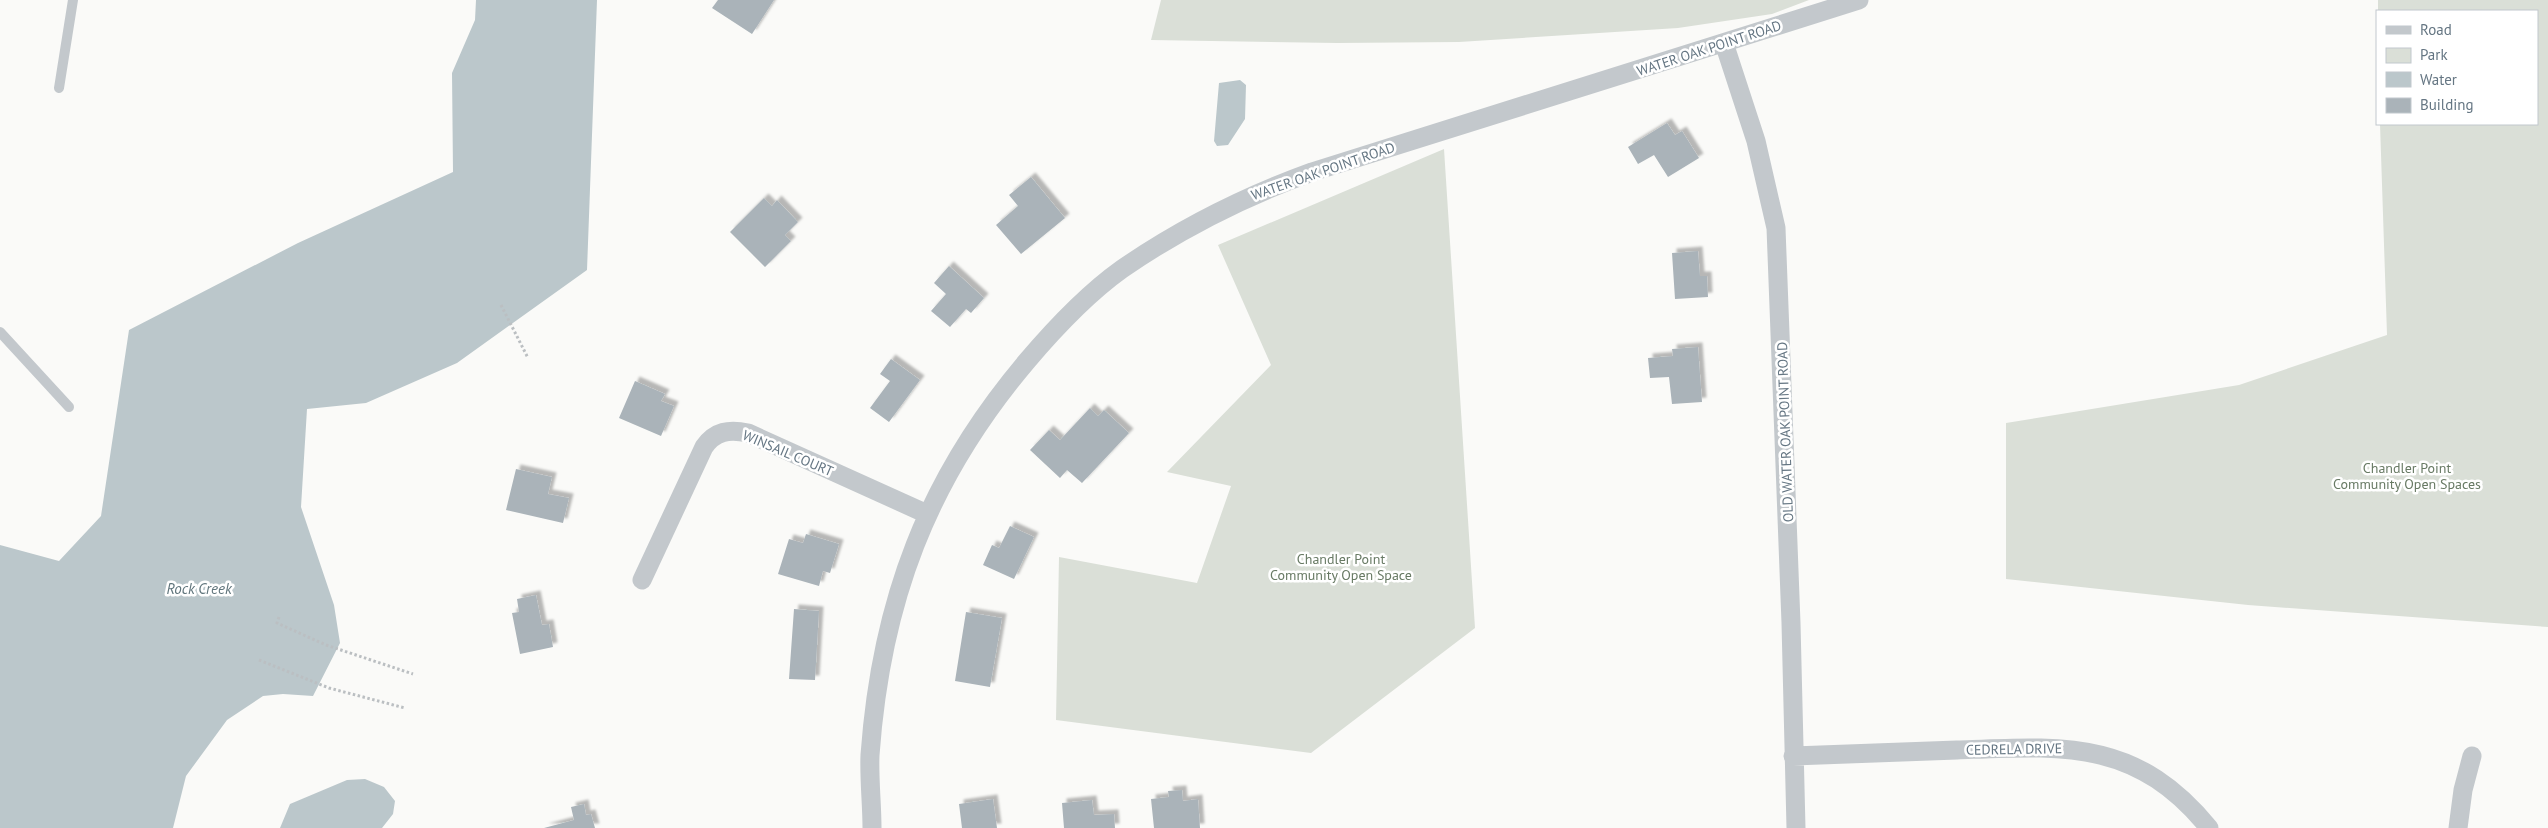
<svg xmlns="http://www.w3.org/2000/svg" width="2548" height="828" font-family="'PT Sans',sans-serif">
  <style>
    .green { fill: #dadfd7 }
    .water { fill: #bbc7cb }
    .building { fill: #aab3b9; filter: url(#shadow) }
    .lines { fill: none; stroke-linecap: round; stroke-linejoin: round }
    .path { stroke: #bbbfc2; stroke-width: 3; stroke-dasharray: 2.5 2.5; stroke-linecap: butt }
    .service { stroke: #c3c8cc; stroke-width: 10 }
    .minor { stroke: #c3c8cc; stroke-width: 19 }
    .labels { text-anchor: middle; stroke-width: 5; stroke-linejoin: round; paint-order: stroke }
    .street-label { font-size: 14px; fill: #657683; stroke: #fff }
    .park-label { font-size: 14px; fill: #687a64; stroke: #fff }
    .water-label { font-size: 15px; font-style: italic; fill: #60757c; stroke: #fff }
  </style>
  <defs>
    <filter id="shadow"><feDropShadow dx="4.5" dy="-4.5" stdDeviation="1" flood-color="#0004"/></filter>
  </defs>
  <rect width="100%" height="100%" fill="#fafaf8"/>
  <!-- green -->
  <path class="green" d="M1161,0H1809L1772,14L1678,28L1459,42L1337,43L1151,40Z
    M2378,0H2548V627L2248,605L2006,579V423L2239,385L2387,335L2380,124H2537V11H2378Z
    M1444,149L1475,628L1311,753L1056,720L1059,557L1197,583L1231,486L1167,472L1271,365L1218,245Z"/>
  <!-- water -->
  <path class="water" d="M476,0H597L587,270L457,363L366,403L307,409L301,507L334,605L340,643L313,696L283,694L263,696L227,720L186,776L173,828H0V545L59,561L101,516L129,330L298,243L453,172L452,73L475,20Z
    M1240,80L1246,85L1245,119L1228,145L1217,146L1214,141L1219,83Z
    M365,779L384,787L395,801L393,814L382,828H280L290,804L347,780Z"/>
  <!-- building -->
  <path class="building" d="M718,0H774L752,34L712,8Z
    M1667,123L1675,135L1682,131L1699,158L1668,177L1654,155L1638,164L1628,147Z
    M1031,177L1065,218L1021,254L996,225L1018,206L1009,195Z
    M764,198L772,206L777,200L798,222L785,235L791,241L765,267L730,232Z
    M1698,251L1700,276H1707L1708,297L1675,299L1672,253Z
    M949,266L984,298L971,313L966,309L950,327L931,311L946,294L934,283Z
    M1698,347L1702,402L1672,404L1669,377L1650,378L1648,358L1673,356L1672,349Z
    M891,359L920,380L889,422L870,408L890,381L880,374Z
    M635,381L665,394L661,401L674,406L661,436L619,418Z
    M1090,408L1098,416L1104,410L1129,433L1082,483L1067,470L1060,478L1030,450L1049,430L1060,440Z
    M516,469L552,477L548,494L569,498L563,523L506,510Z
    M1010,526L1034,537L1014,579L983,565L992,545L999,548Z
    M806,534L839,544L830,573L823,571L819,586L778,574L789,539L803,543Z
    M536,595L542,625L549,624L553,647L520,654L512,613L519,612L517,599Z
    M794,609L819,611L815,680L789,679Z
    M966,612L1002,618L990,687L955,681Z
    M1182,790L1183,801L1198,799L1200,828H1154L1151,799L1169,797L1168,791Z
    M993,799L997,828H962L959,804Z
    M1092,800L1094,815L1114,814L1115,828H1064L1062,803Z
    M584,804L586,815L591,814L595,828H544L574,820L571,807Z"/>
  <g class="lines">
    <!-- path -->
    <path class="path" d="M501,305L528,358
      M279,617L277,623L326,645L413,674
      M259,660L329,688L405,708"/>
    <!-- service -->
    <path class="service" d="M59,88L73,0
      M0,332L69,407"/>
    <!-- minor -->
    <path class="minor" d="M1724,43L1756,141L1776,228L1791,623L1796,828
      M642,580L704,447C715,431 729,429 748,433L927,514
      M1793,756C1848,754 1902,752 1957,750C2062,746 2136,738 2209,828
      M872,828C872,804 869,779 870,755C881,602 927,479 1027,361C1055,328 1087,294 1122,269C1183,227 1243,197 1312,172L1859,0
      M2458,828L2463,790L2472,756"/>
  </g>
  <g class="labels">
    <!-- street labels -->
    <g class="street-label">
      <text transform="translate(1709 48) rotate(-18)" y="5">WATER OAK POINT ROAD</text>
      <text transform="translate(1323 171) rotate(-19)" y="5">WATER OAK POINT ROAD</text>
      <text transform="translate(1785 432) rotate(-92)" y="5">OLD WATER OAK POINT ROAD</text>
      <text transform="translate(788 453) rotate(23)" y="5">WINSAIL COURT</text>
      <text transform="translate(2014 749) rotate(-1)" y="5">CEDRELA DRIVE</text>
    </g>
    <!-- park labels -->
    <g class="park-label">
      <text x="2407" y="473">Chandler Point<tspan x="2407" dy="16">Community Open Spaces</tspan></text>
      <text x="1341" y="564">Chandler Point<tspan x="1341" dy="16">Community Open Space</tspan></text>
    </g>
    <!-- water labels -->
    <g class="water-label">
      <text x="199" y="594">Rock Creek</text>
    </g>
  </g>
  <!-- legend -->
  <rect x="2376" y="10" width="162" height="115" fill="#ffffff" stroke="#c1c8cd"/>
  <rect x="2386" y="26" width="25" height="8" fill="#c3c8cc" stroke="#c1c8cd"/>
  <text x="2420" y="35" font-size="15" fill="#657683">Road</text>
  <rect x="2386" y="48" width="25" height="15" fill="#dadfd7" stroke="#c1c8cd"/>
  <text x="2420" y="60" font-size="15" fill="#657683">Park</text>
  <rect x="2386" y="72" width="25" height="15" fill="#bbc7cb" stroke="#c1c8cd"/>
  <text x="2420" y="85" font-size="15" fill="#657683">Water</text>
  <rect x="2386" y="98" width="25" height="15" fill="#aab3b9" stroke="#c1c8cd"/>
  <text x="2420" y="110" font-size="15" fill="#657683">Building</text>
</svg>
